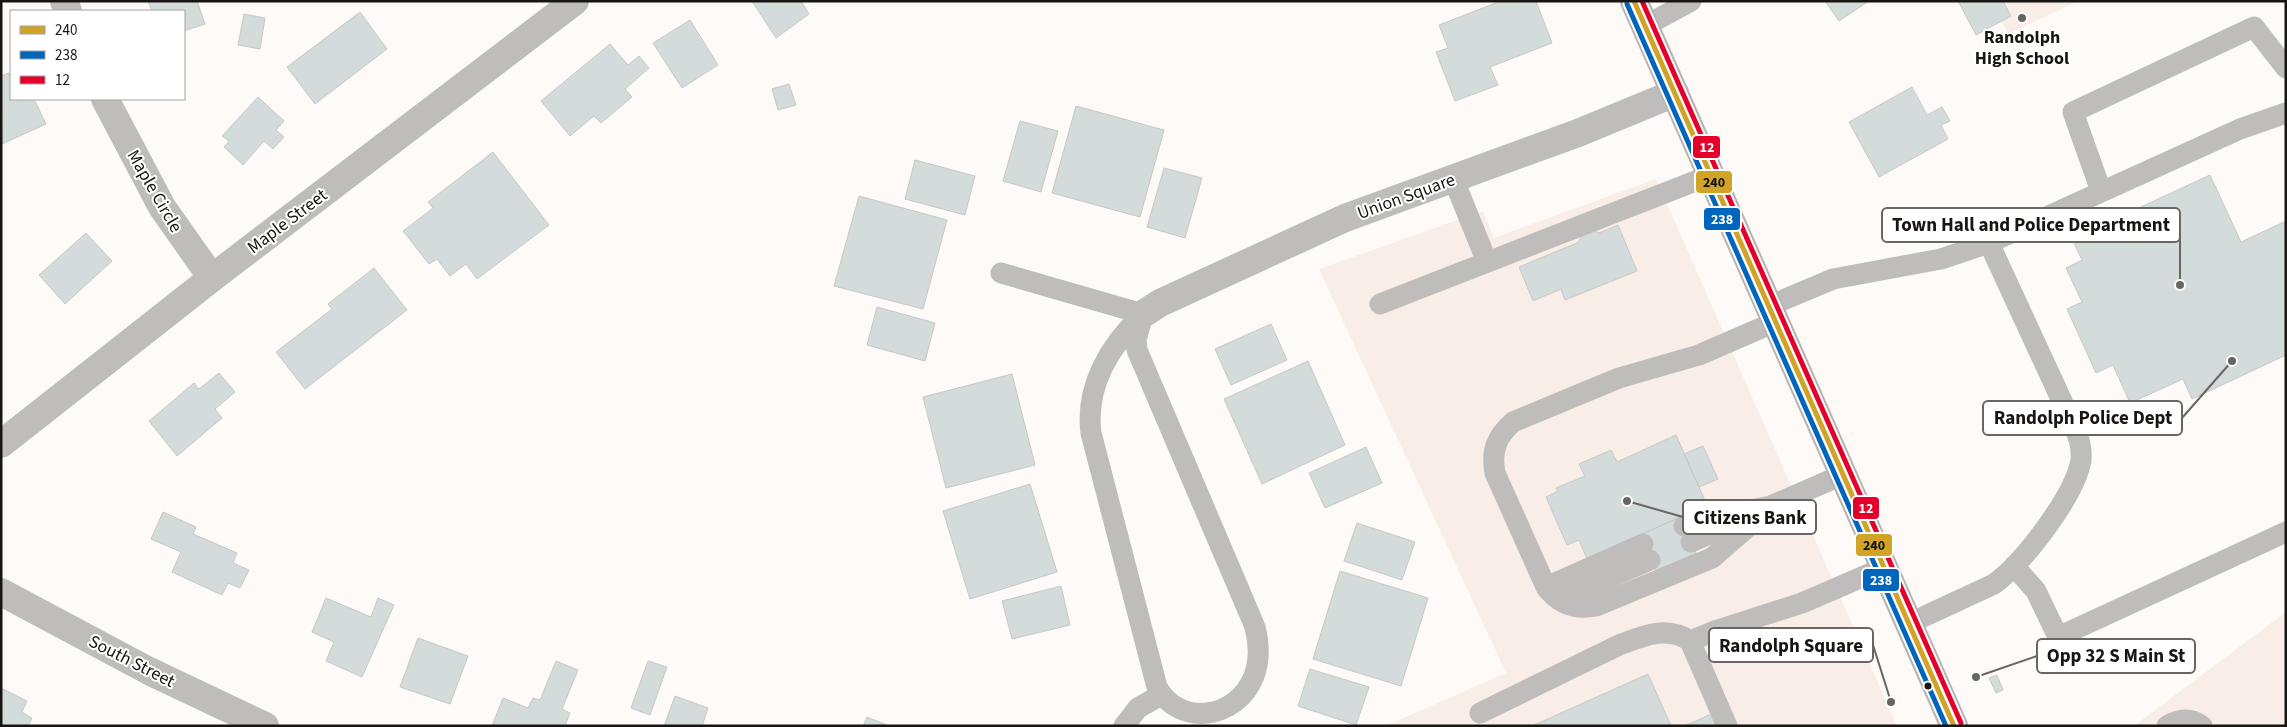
<svg xmlns="http://www.w3.org/2000/svg" width="2287" height="727" font-family="'Source Sans 3',sans-serif">
  <style>
    .built { fill: #f9ede7 }
    .building { fill: #d3dcdb; stroke: #c7c8c8 }
    .lines { fill: none; stroke-linecap: round; stroke-linejoin: round }
    .lane { stroke: #bfbdbc; stroke-width: 21 }
    .street { stroke: #bfbdbc; stroke-width: 28 }
    .secondary { stroke: #bfbdbc; stroke-width: 28 }
    .primary { stroke: #b7b4b3; stroke-width: 28 }
    .bus-1-casing { stroke: #fff; stroke-width: 9 }
    .bus-2-casing { stroke: #fff; stroke-width: 9 }
    .bus-3-casing { stroke: #fff; stroke-width: 9 }
    .bus-1 { stroke: #d1a327; stroke-width: 5 }
    .bus-2 { stroke: #0065bd; stroke-width: 5 }
    .bus-3 { stroke: #e4002b; stroke-width: 5 }
    .poi-dot { fill: #696563; stroke: #fff; stroke-width: 2 }
    .bus-dot { fill: #191513; stroke: #fff; stroke-width: 2 }
    .labels { text-anchor: middle; stroke-width: 4; stroke-linejoin: round; paint-order: stroke }
    .poi-label { font-size: 18px; font-weight: bold; fill: #191513; stroke: #fff }
    .street-label { font-size: 18px; fill: #191513; stroke: #fff }
    .leader { fill: none; stroke: #696563; stroke-width: 2 }
    .callout-dot { fill: #696563; stroke: #fff; stroke-width: 2 }
    .callout { fill: #fff; stroke: #696563; stroke-width: 2 }
    .callout-label { font-size: 19px; text-anchor: middle; font-weight: bold; fill: #191513 }
    .line-badge { stroke: #fff; stroke-width: 2 }
    .badge-label { font-size: 14px; text-anchor: middle; font-weight: bold; fill: #fff }
    .pale-badge-label { font-size: 14px; text-anchor: middle; font-weight: bold; fill: #111 }
  </style>
  <rect width="100%" height="100%" fill="#fdfaf8"/>
  <!-- built -->
  <path class="built" d="M1992,1H2078L2008,34Z
    M1656,179L1897,726H1385L1506,673L1319,269L1483,211L1494,238Z
    M2286,612V726H2134Z"/>
  <!-- building -->
  <path class="building" d="M148,1H197L205,24L184,31V11H152Z
    M752,1H801L809,14L776,38Z
    M1501,1H1536L1552,43L1490,67L1498,85L1455,101L1436,52L1448,48L1439,25Z
    M1825,1H1869L1839,21Z
    M1958,1H2003L2011,16L1976,35Z
    M360,12L387,49L315,104L287,67Z
    M244,14L265,18L260,49L238,45Z
    M690,20L718,65L682,88L653,43Z
    M610,44L628,65L639,56L649,68L625,89L632,97L601,123L594,116L570,136L541,101Z
    M9,73L11,78V99H34L46,124L2,144L1,76Z
    M789,84L796,105L778,110L772,89Z
    M1912,87L1927,115L1942,107L1950,121L1941,125L1948,139L1879,177L1849,122Z
    M258,97L284,121L276,130L284,137L273,149L264,141L243,165L224,147L229,141L222,136Z
    M1076,106L1164,130L1140,217L1052,193Z
    M1020,121L1058,131L1041,192L1003,181Z
    M493,152L549,225L477,279L466,264L450,276L437,259L429,264L403,231L433,208L428,202Z
    M915,160L975,176L965,215L905,199Z
    M1164,168L1202,178L1185,238L1147,227Z
    M2210,175L2241,242L2286,221V355L2192,399L2183,379L2130,403L2113,365L2096,373L2067,309L2082,302L2066,268L2082,260L2072,239Z
    M859,196L947,220L923,309L834,286Z
    M1618,225L1637,271L1565,300L1561,289L1533,301L1519,267L1579,242L1582,235L1593,230L1599,233Z
    M86,233L112,261L65,304L39,275Z
    M374,268L407,310L305,389L276,352L332,309L328,304Z
    M877,307L935,323L925,361L867,345Z
    M1271,324L1287,360L1231,385L1215,349Z
    M1308,361L1345,445L1262,484L1224,399Z
    M219,373L235,392L215,409L222,418L177,456L149,421L194,383L199,389Z
    M1012,374L1035,465L946,488L923,397Z
    M1676,435L1707,505L1587,559L1579,540L1567,545L1546,497L1558,491L1556,488L1585,476L1579,464L1611,450L1617,462Z
    M1703,446L1718,479L1699,487L1684,454Z
    M1366,447L1382,483L1325,508L1309,473Z
    M1030,484L1057,572L970,599L943,511Z
    M163,512L196,527L193,534L237,553L233,563L249,570L240,588L228,583L222,595L172,572L181,552L151,539Z
    M1681,517L1696,553L1656,571L1640,535Z
    M1357,523L1415,542L1402,580L1344,561Z
    M1340,571L1428,598L1401,686L1313,659Z
    M1061,586L1070,625L1012,639L1002,601Z
    M326,598L371,617L378,598L394,605L362,677L326,661L334,642L312,632Z
    M418,638L468,656L450,704L400,687Z
    M556,661L578,670L562,709L570,713L565,726H492L503,698L528,708L533,698L540,700Z
    M648,661L667,667L650,715L631,708Z
    M1310,669L1369,687L1356,725L1298,706Z
    M1648,674L1671,726H1532Z
    M1997,675L2003,690L1996,693L1989,678Z
    M1,688L27,701L22,712L32,718L28,726H1Z
    M675,696L708,708L702,726H664Z
    M1711,714L1716,726H1685Z
    M867,717L889,726H863Z"/>
  <g class="lines">
    <!-- lane -->
    <path class="lane" d="M1645,26L1691,1
      M1453,178L1487,262
      M2101,191L2073,112L2254,27L2286,68
      M1989,243L2240,129L2286,113
      M1001,273L1143,314
      M1380,304L1711,175
      M1769,306L1833,279L1941,259L1989,243L2074,427C2079,437 2082,449 2081,460C2075,496 2023,563 1994,584L1908,624
      M1143,314L1136,340L1137,350L1255,627C1259,643 1260,660 1254,676C1237,720 1179,727 1157,687L1091,433C1085,386 1110,345 1143,314Z
      M1775,322L1699,355L1619,378L1513,422C1496,437 1491,451 1495,473L1546,587C1559,604 1575,610 1596,606L1712,558L1773,505L1842,475
      M1684,526L1696,521L1771,506
      M1691,542L1739,521
      M2014,566L2036,591L2058,637L2286,532
      M1546,587L1643,544
      M1559,600L1650,560
      M1480,713L1619,645C1643,636 1667,625 1690,641
      M1124,726L1138,708L1161,695
      M1727,726L1690,641L1715,631L1802,603L1883,568
      M2167,726C2179,719 2190,717 2202,726"/>
    <!-- street -->
    <path class="street" d="M64,1L68,11
      M105,99L162,207L212,278
      M1143,314L1160,303L1345,218L1578,133L1675,93
      M1,444L212,278L575,1"/>
    <!-- secondary -->
    <path class="secondary" d="M1,592L149,671L265,726"/>
    <!-- primary -->
    <path class="primary" d="M1634,1L1954,726"/>
    <defs>
      <path id="bus-1" d="M1634,1L1954,726"/>
      <path id="bus-2" d="M1627,4L1946,726"/>
      <path id="bus-3" d="M1642,1L1961,723"/>
    </defs>
    <!-- bus-1 casing -->
    <use href="#bus-1" class="bus-1-casing"/>
    <!-- bus-2 casing -->
    <use href="#bus-2" class="bus-2-casing"/>
    <!-- bus-3 casing -->
    <use href="#bus-3" class="bus-3-casing"/>
    <!-- bus-1 -->
    <use href="#bus-1" class="bus-1"/>
    <!-- bus-2 -->
    <use href="#bus-2" class="bus-2"/>
    <!-- bus-3 -->
    <use href="#bus-3" class="bus-3"/>
  </g>
  <!-- markers -->
  <circle class="poi-dot" cx="2022" cy="18" r="5"/>
  <circle class="bus-dot" cx="1928" cy="686" r="4.5"/>
  <g class="labels">
    <!-- poi labels -->
    <g class="poi-label">
      <text x="2022" y="43">Randolph<tspan x="2022" dy="21">High School</tspan></text>
    </g>
    <!-- street labels -->
    <g class="street-label">
      <text transform="translate(155 191) rotate(60)" y="6">Maple Circle</text>
      <text transform="translate(1406 196) rotate(-20)" y="6">Union Square</text>
      <text transform="translate(287 221) rotate(-37)" y="6">Maple Street</text>
      <text transform="translate(132 661) rotate(27)" y="6">South Street</text>
    </g>
  </g>
  <!-- callouts -->
  <path class="leader" d="M2180 285L2180 225M2232 361L2182 418M1627 501L1683 517M1891 702L1873 645M1976 677L2037 656"/>
  <g class="callout-dot">
    <circle cx="2180" cy="285" r="5"/>
    <circle cx="2232" cy="361" r="5"/>
    <circle cx="1627" cy="501" r="5"/>
    <circle cx="1891" cy="702" r="5"/>
    <circle cx="1976" cy="677" r="5"/>
  </g>
  <g class="callout">
    <rect x="1882" y="208" width="298" height="34" rx="5"/>
    <rect x="1983" y="401" width="199" height="34" rx="5"/>
    <rect x="1683" y="500" width="133" height="34" rx="5"/>
    <rect x="1709" y="628" width="164" height="34" rx="5"/>
    <rect x="2037" y="639" width="158" height="34" rx="5"/>
  </g>
  <g class="callout-label">
    <text x="2031" y="231">Town Hall and Police Department</text>
    <text x="2083" y="424">Randolph Police Dept</text>
    <text x="1750" y="524">Citizens Bank</text>
    <text x="1791" y="652">Randolph Square</text>
    <text x="2116" y="662">Opp 32 S Main St</text>
  </g>
  <g class="line-badge">
    <rect x="1692" y="135" width="29" height="24" rx="5" fill="#e4002b"/>
    <rect x="1695" y="170" width="38" height="24" rx="5" fill="#d1a327"/>
    <rect x="1703" y="207" width="38" height="24" rx="5" fill="#0065bd"/>
    <rect x="1852" y="496" width="28" height="24" rx="5" fill="#e4002b"/>
    <rect x="1855" y="533" width="38" height="24" rx="5" fill="#d1a327"/>
    <rect x="1862" y="568" width="38" height="24" rx="5" fill="#0065bd"/>
  </g>
  <g class="badge-label">
    <text x="1707" y="152">12</text>
    <text x="1722" y="224">238</text>
    <text x="1866" y="513">12</text>
    <text x="1881" y="585">238</text>
  </g>
  <g class="pale-badge-label">
    <text x="1714" y="187">240</text>
    <text x="1874" y="550">240</text>
  </g>
  <!-- border -->
  <rect width="2287" height="727" fill="none" stroke="#191513" stroke-width="5"/>
  <!-- legend -->
  <rect x="10" y="10" width="175" height="90" fill="#ffffff" stroke="#a3a1a1"/>
  <rect x="20" y="26" width="25" height="8" fill="#d1a327" stroke="#a3a1a1"/>
  <text x="55" y="35" font-size="15" fill="#191513">240</text>
  <rect x="20" y="51" width="25" height="8" fill="#0065bd" stroke="#a3a1a1"/>
  <text x="55" y="60" font-size="15" fill="#191513">238</text>
  <rect x="20" y="76" width="25" height="8" fill="#e4002b" stroke="#a3a1a1"/>
  <text x="55" y="85" font-size="15" fill="#191513">12</text>
</svg>
